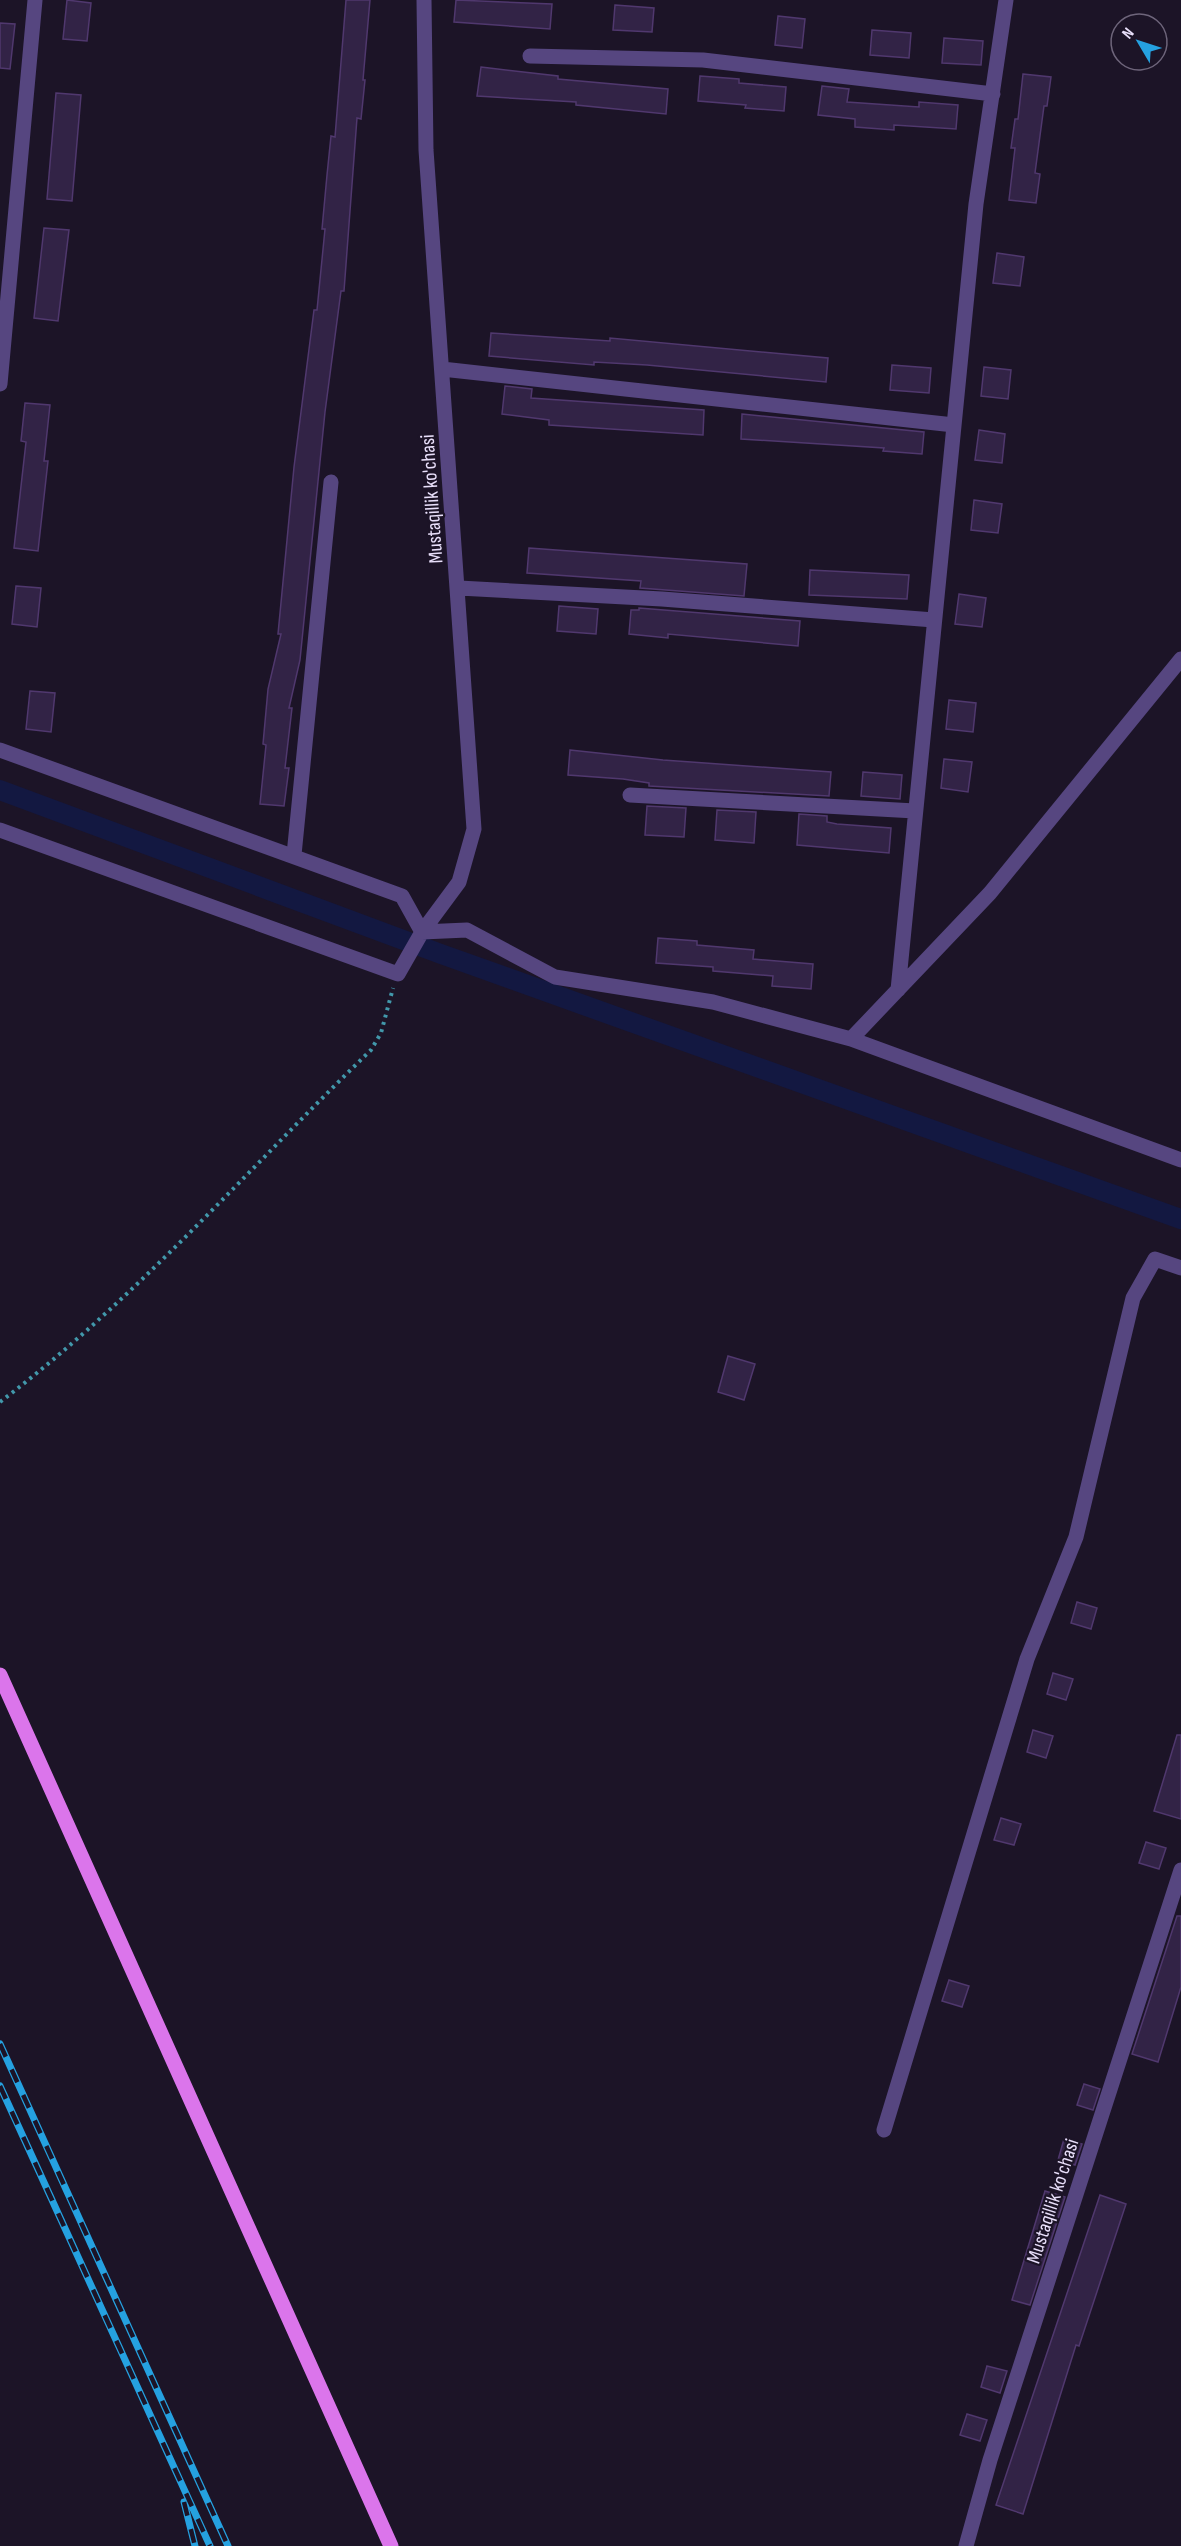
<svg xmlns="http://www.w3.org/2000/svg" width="1181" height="2546" font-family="'Sofia Sans Condensed',sans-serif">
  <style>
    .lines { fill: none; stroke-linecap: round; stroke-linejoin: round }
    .canal { stroke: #131841; stroke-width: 20 }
    .building { fill: #322346; stroke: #50386e; stroke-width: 1.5 }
    .path { stroke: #4298ab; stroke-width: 4; stroke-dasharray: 3 4.5; stroke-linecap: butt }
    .minor { stroke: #564680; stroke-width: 15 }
    .major { stroke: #db75eb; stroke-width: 15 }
    .rail-casing { stroke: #25a1e0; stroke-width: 7 }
    .rail { stroke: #1c1427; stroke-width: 4.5; stroke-dasharray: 14; stroke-linecap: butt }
    .labels { text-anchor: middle; stroke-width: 4.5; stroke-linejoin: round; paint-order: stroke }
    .street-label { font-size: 20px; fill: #e8dffa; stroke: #1c1427 }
  </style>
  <rect width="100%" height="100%" fill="#1c1427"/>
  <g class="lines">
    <!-- canal -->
    <path class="canal" d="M0,790L441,954L1181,1219"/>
  </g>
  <!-- building -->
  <path class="building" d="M67,0L91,3L87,41L63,39Z
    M346,0H370L363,80H365L361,119L357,118L344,291H341L325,412L300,660L289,708H292L285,768H289L284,806L260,804L266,745L263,744L268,689L281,634H278L294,467L314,310H317L325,229H322L327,175L331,136L335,137Z
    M456,0L552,4L550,29L454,22Z
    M615,5L654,8L652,32L613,30Z
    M778,16L805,19L802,48L775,45Z
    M0,23L15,24L10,69L0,68Z
    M872,30L911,33L909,58L870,55Z
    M944,38L983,41L981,65L942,63Z
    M481,67L558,76V79L668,89L666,114L576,105V102L477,96Z
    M1023,74L1051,77L1047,106H1044L1035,173L1040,174L1036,203L1009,200L1015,148H1011L1015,119H1018Z
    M700,76L739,79V83L786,87L784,111L745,108L746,105L698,101Z
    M822,86L849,89L847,102L919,107V102L958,105L956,129L894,125V130L855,127V119L818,115Z
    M56,93L81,95L72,201L47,199Z
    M44,228L69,230L58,321L34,318Z
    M997,253L1024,257L1020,286L993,283Z
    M491,333L610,341V338L828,358L826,382L647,365L594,362V365L489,356Z
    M892,365L931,368L929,393L890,390Z
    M984,367L1011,370L1008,399L981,396Z
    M505,386L532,389L531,398L704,410L703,435L549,425V420L502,414Z
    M25,403L50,405L44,461H48L38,551L14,548L26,442L21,441Z
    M742,414L924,432L922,454L883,451L884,448L741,439Z
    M979,430L1005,434L1002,463L975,460Z
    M974,500L1002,504L998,533L971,530Z
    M529,548L747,564L744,596L640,588L641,581L527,573Z
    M810,570L909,575L907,599L809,595Z
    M16,586L41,588L37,627L12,624Z
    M959,594L986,598L982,627L955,624Z
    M559,606L598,609L596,634L557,631Z
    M639,608L800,621L798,646L668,634V638L629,634L631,610H639Z
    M30,691L55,693L51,732L26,729Z
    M949,700L976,703L973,732L946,729Z
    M570,750L663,760L831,772L829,796L649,786V783L623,779L568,775Z
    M944,759L972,762L968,792L941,788Z
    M863,772L902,775L900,799L861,796Z
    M647,806L686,808L684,837L645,835Z
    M717,810L756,812L754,843L715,840Z
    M799,814L827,816V822L837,824L891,828L889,853L797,845Z
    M658,938L697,941V945L754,950L753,959L813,964L811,989L772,986L773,976L713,971V967L656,963Z
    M728,1356L755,1364L744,1400L718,1392Z
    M1077,1602L1097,1608L1091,1629L1071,1623Z
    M1053,1673L1073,1679L1066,1700L1047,1694Z
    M1033,1730L1053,1736L1046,1758L1027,1752Z
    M1177,1735H1181V1819L1154,1811Z
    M1001,1818L1021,1824L1014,1845L994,1840Z
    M1146,1842L1166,1848L1159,1869L1139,1863Z
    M1177,1916H1181V1987L1158,2062L1132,2054Z
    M949,1980L969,1986L962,2007L942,2001Z
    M1084,2084L1100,2089L1093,2110L1077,2105Z
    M1064,2139L1082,2144L1075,2165L1058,2160Z
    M1045,2191L1065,2197L1030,2305L1012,2300Z
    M1100,2195L1126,2204L1079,2346L1076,2345L1023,2514L996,2505Z
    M987,2366L1007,2371L1000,2393L981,2387Z
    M967,2414L987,2420L980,2441L960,2435Z"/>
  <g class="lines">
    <!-- path -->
    <path class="path" d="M0,1402C136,1299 249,1168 371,1050L381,1033L393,988"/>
    <!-- minor -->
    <path class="minor" d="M530,56L703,60L993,94
      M442,369L954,425
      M0,384L35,0
      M459,588L662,599L934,620
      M0,750L402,896L422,932
      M630,795L915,811
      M0,830L398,974L422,932L459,882L474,829L426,150L424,0
      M294,855L331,482
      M422,932L467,930L555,977L713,1002L851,1039L1181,1160
      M898,990L976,204L1006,0
      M851,1039L990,893L1181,659
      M884,2130L1027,1659L1076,1537L1133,1298L1155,1259L1181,1268
      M966,2546L990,2460L1181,1870"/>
    <!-- major -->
    <path class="major" d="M0,1675L391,2546"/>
    <defs>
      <path id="rail" d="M0,2044L228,2546
        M0,2086L210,2546
        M184,2502L195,2546"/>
    </defs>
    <!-- rail casing -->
    <use href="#rail" class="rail-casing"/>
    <!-- rail -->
    <use href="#rail" class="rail"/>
  </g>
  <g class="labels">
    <!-- street labels -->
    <g class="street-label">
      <text transform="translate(431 499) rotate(-94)" y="7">Mustaqillik ko'chasi</text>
      <text transform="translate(1052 2201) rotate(-72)" y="7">Mustaqillik ko'chasi</text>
    </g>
  </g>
  <!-- north arrow -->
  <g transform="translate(1139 42) rotate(309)"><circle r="28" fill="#1c1427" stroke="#6e657b" stroke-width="1.5"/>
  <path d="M0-4.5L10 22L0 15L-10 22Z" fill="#25a1e0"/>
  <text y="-9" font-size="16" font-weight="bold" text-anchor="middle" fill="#e8dffa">N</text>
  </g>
</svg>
